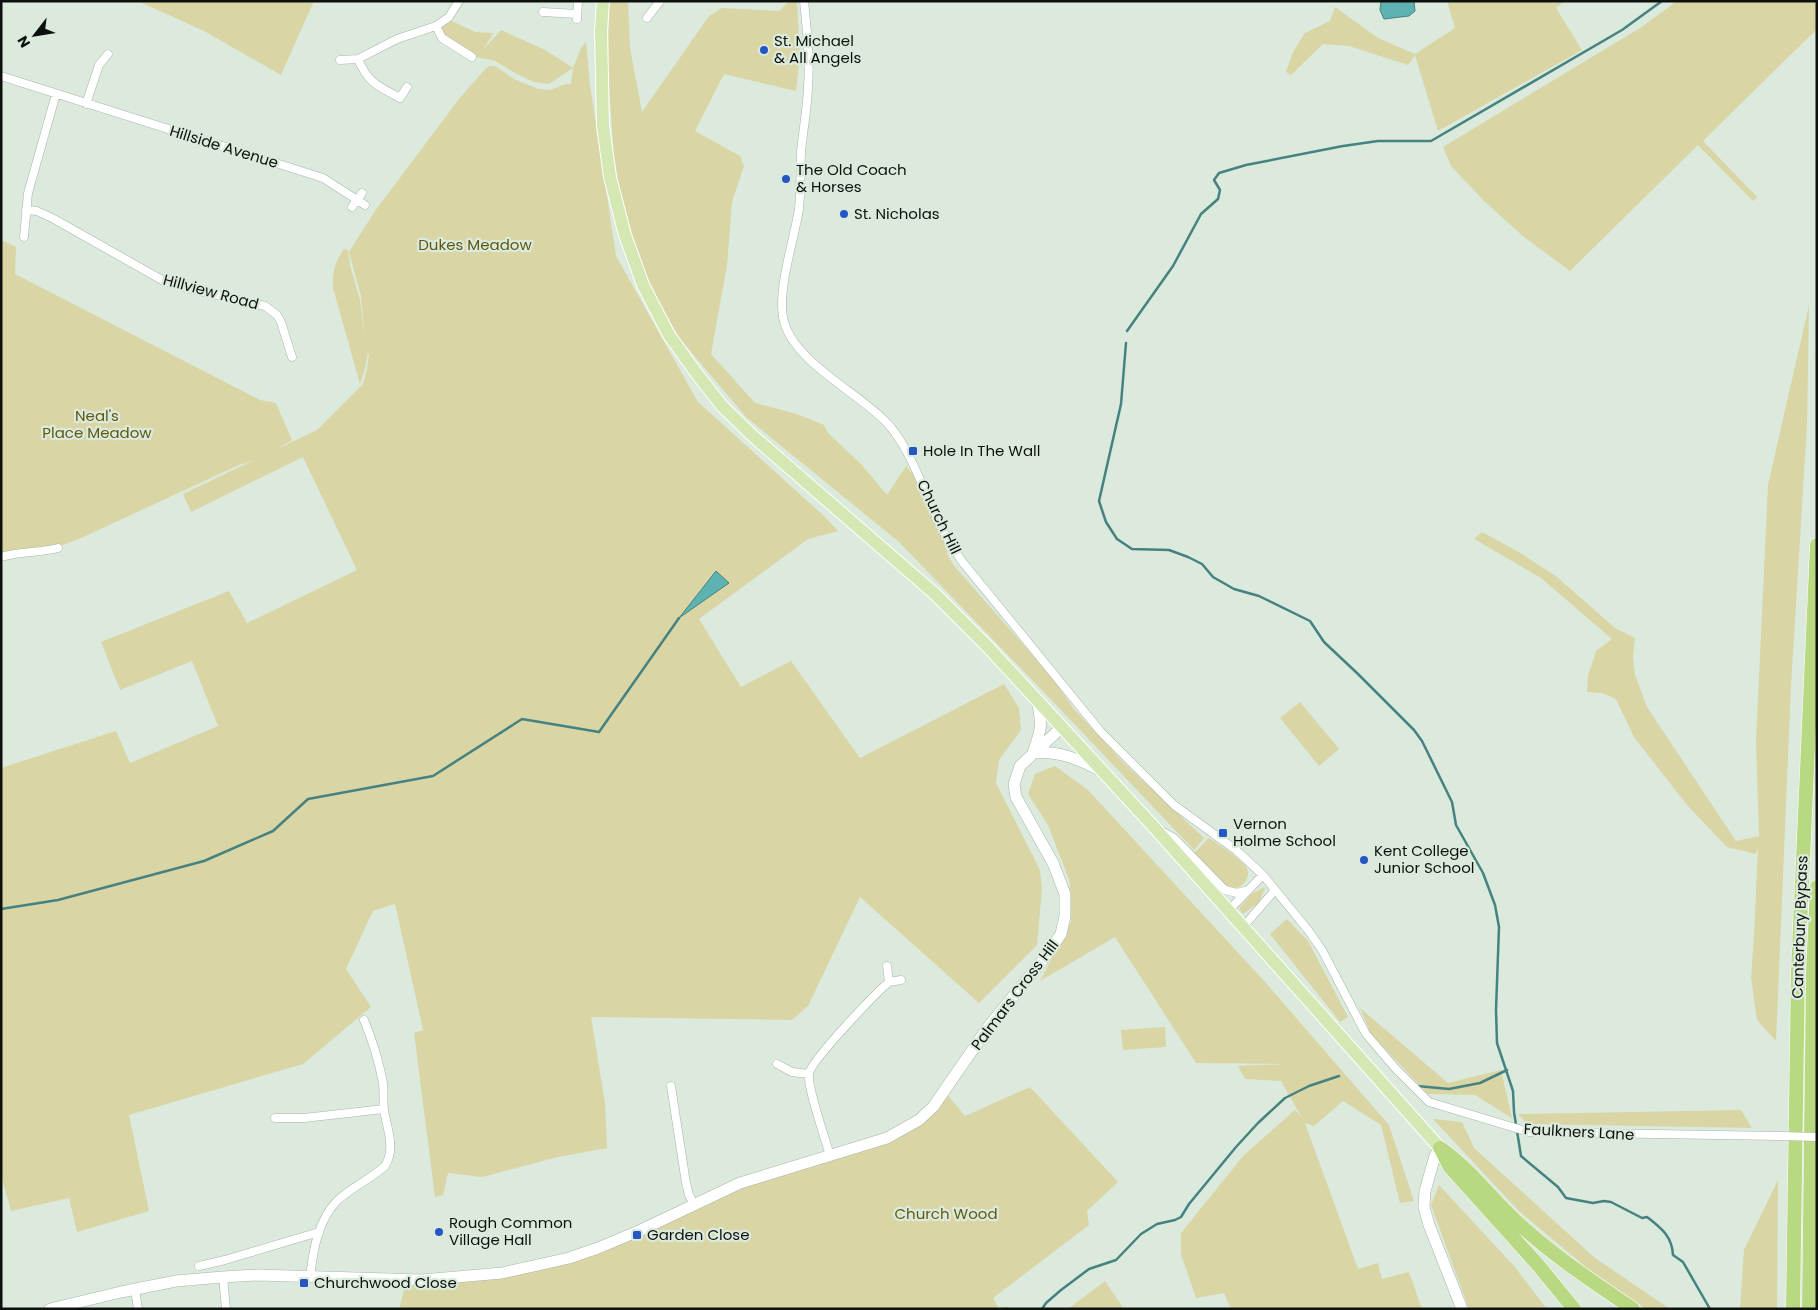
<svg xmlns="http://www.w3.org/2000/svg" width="1818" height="1310" font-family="Poppins,sans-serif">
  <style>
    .green { fill: #dad5a4 }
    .water { fill: #5eb3b2; stroke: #458280 }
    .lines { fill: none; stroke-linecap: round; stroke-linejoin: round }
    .stream { stroke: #458280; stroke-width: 2.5 }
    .street-casing { stroke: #a7b5a9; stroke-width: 9 }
    .secondary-casing { stroke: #a7b5a9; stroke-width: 12 }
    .primary-casing { stroke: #fff; stroke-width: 14 }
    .highway-casing { stroke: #fff; stroke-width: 15 }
    .street { stroke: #fff; stroke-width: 8 }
    .secondary { stroke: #fff; stroke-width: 11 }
    .primary { stroke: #d4e8b4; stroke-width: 12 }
    .highway { stroke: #b8d982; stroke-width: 14 }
    .street-bridge-casing { stroke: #a7b5a9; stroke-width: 9; stroke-linecap: butt }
    .street-bridge { stroke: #fff; stroke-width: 8 }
    .poi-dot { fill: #2556c4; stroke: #dbeadd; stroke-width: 2 }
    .labels { text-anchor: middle; stroke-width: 4.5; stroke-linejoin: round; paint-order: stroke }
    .poi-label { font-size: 15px; fill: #0c110d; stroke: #dbeadd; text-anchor: start }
    .street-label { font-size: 15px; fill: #0c110d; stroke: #dbeadd }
    .park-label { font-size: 15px; fill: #61590f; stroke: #dbeadd }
  </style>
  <rect width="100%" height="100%" fill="#dbeadd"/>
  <!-- green -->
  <path class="green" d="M138,1H314L281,75L204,31Z
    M609,1H628L630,48L642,112L709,16L722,8L779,11L789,1H797L800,56L796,91L724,74L695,131L740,156L744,166L732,202L727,265L711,354L755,403L797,414L824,425L828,433L862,465L887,495L906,466L918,481L948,549L947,554L955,567L1055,681L1073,708L1124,763L1204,838L1194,850L1062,711L899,542L747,418L680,339L656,297L638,253L623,207L614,158L608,71Z
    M1447,1H1565L1556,8L1582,50L1438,131L1415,55L1408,65L1349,46L1323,44L1291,75L1286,72L1293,52L1305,33L1330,21L1335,7L1378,38L1415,54L1455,28Z
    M1677,1H1817V29L1703,141L1757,197L1753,201L1698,145L1570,271L1524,237L1484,201L1451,166L1443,147L1640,28Z
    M452,21L475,32L494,33L482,51L501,30L547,51L573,68L581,48L586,42L590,85L616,256L698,402L825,517L838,531L808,539L699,619L741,687L791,661L860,758L1004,684L1019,708L1021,730L999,760L996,783L1040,870L1042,889L1037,945L979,1003L860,897L808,1006L792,1020L591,1017L605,1103L607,1148L558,1157L482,1177L448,1173L443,1195L435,1197L414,1033L423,1030L395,904L373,911L346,969L371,1007L303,1064L129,1115L149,1211L77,1232L69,1198L11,1211L1,1175V768L116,731L130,763L218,726L192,661L120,690L101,642L229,591L247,623L357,570L303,457L191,512L183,494L254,460L239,465L81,538L50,550L1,557V240L16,247L15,274L260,400L276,403L292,440L275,450L317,430L363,384L367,369L369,355L368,352L365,369L360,384L333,288C332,273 335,261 344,249L348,250L350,265L360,300L365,339L361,296L349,252L375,211L459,99L486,68L490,66H495L516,80L539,89L550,90L566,84H571L573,68L549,84L534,82L517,74L495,61L477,57L445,38L439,29Z
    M1809,305L1807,424L1791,686L1776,1041L1757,1020L1751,978L1754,937L1758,847L1756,854L1727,847L1687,805L1634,737L1616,699L1602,693L1587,692L1588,676L1596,651L1612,639L1541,578L1474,539L1482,532L1517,551L1557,577L1615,628L1635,638L1633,657L1635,675L1647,707L1736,841L1759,836L1756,742L1768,485Z
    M1300,702L1339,749L1319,766L1280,718Z
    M1055,766L1088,790L1265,982L1389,1125L1414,1201L1400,1203L1381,1125L1343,1101L1314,1126L1305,1123L1358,1269L1378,1263L1382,1279L1409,1272L1422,1309H1231L1224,1293L1196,1298L1181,1254V1233L1244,1155L1295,1110L1302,1118L1281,1081L1245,1079L1238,1066L1286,1064L1196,1063L1115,937L1040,981L1071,922L1070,882L1048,825L1028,794L1035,774Z
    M1209,838C1220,846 1234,854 1244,864C1255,875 1241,893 1228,887C1217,882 1203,862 1194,853Z
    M1264,887L1265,888L1259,903L1243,914L1239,909L1250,895Z
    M1287,919L1308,941L1348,1017L1340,1022L1270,934Z
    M1360,1008L1448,1083L1501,1070L1512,1118L1475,1095L1428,1094L1371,1034Z
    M1165,1027L1166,1047L1123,1050L1121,1030Z
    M1030,1087L1118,1182L1087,1211L1089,1225L993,1298L999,1309H399L407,1279L422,1280L569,1258L740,1183L887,1138L945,1092L965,1116Z
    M1741,1110L1752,1128L1527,1124L1518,1114Z
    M1433,1119L1462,1122L1474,1148L1595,1258L1670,1309H1646L1587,1268L1519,1211Z
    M1778,1180L1777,1309H1740L1744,1250Z
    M1439,1185L1514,1266L1547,1309H1469L1431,1205Z
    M1105,1281L1124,1309H1068Z"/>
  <!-- water -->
  <path class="water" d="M1381,1H1414L1415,11L1409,16L1384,19L1380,10Z
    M716,571L729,583L679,618Z"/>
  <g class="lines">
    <!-- stream -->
    <path class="stream" d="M1127,331L1173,266L1201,214L1218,199L1220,190L1214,180L1219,173L1246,165L1343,146L1378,141H1431L1622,30L1662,1
      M1126,343L1121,404L1099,501L1106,522L1117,539L1132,549L1169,550L1188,557L1202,564L1213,577L1234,589L1259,596L1310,621L1324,642L1358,674L1414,730L1422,741L1452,802L1456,825L1483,873L1495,905L1499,927L1496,1010L1497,1043L1513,1091L1514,1112L1521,1156L1558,1187L1566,1198L1593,1203L1604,1201L1611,1202L1642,1218L1647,1217C1661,1228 1672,1236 1673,1255L1683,1262L1710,1309
      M1,909L58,900L204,861L273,831L308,799L433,776L522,719L599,732L679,618
      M1417,1086L1449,1089L1480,1083L1507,1070
      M1004,1309H1008
      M1042,1309L1046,1303L1061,1290L1089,1269L1116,1260L1141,1234L1157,1224L1175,1220L1181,1217L1189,1204L1236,1147L1258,1123L1285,1098L1309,1086L1339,1076"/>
    <defs>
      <path id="street" d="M804,1C807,30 810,59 808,88C807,110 803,131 801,152C800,171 801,190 799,209C794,240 778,287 783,317C791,362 859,392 888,424C910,449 921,484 935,514C942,531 951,546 961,560L1101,732L1174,805L1236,850L1263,875L1308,930L1322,950L1366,1034L1396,1069L1429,1102L1529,1132L1781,1136
        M543,12L577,14
        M647,18L660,1
        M577,19L578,1
        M436,26L442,38L472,57
        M358,59C368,83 378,86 400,98L407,87
        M340,60L358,59L397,39L436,26L449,17L459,1
        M1,76L323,178L365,205
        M86,104L99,65L108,54
        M352,207L362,193
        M26,210L37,211L54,219L162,280L186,288L265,306L277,315L281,322L292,357
        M24,237L28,193L56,94
        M1,557C20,551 40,553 58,548
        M1161,831L1174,838L1225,890L1237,893L1245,891
        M1228,911L1263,875
        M1243,927L1275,890
        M887,966L889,982L901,980
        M777,1064L792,1072L809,1074
        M671,1086L686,1183L689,1195L694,1204
        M275,1118H304L384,1109
        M830,1156C826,1140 807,1088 809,1074C811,1060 876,993 889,982
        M199,1266L225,1260L319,1232
        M223,1277L226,1309
        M310,1277C313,1251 318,1220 337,1201C351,1187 371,1179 385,1166C396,1148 387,1129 384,1110C383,1101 384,1092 383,1083C379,1062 372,1039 364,1020
        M135,1289L138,1309"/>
      <path id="secondary" d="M1037,701C1043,726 1041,730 1033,753C1057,750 1078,759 1100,770
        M1440,1148L1435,1156L1425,1191L1424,1207L1429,1225L1462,1309
        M50,1309L121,1292L176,1281L223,1277L258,1275L422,1280L502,1273L569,1258L598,1248L641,1230L740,1183L887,1138L919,1120L933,1107L989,1026L1047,955L1061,934L1065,916V894L1053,863L1016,797L1014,784L1020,766L1061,728"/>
      <path id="primary" d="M603,1L601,31L603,126L610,177L625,235L643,285L669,335L697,374L722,406L754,437L935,594L988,647L1153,826L1440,1148"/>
      <path id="highway" d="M1440,1148C1469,1168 1489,1196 1514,1219C1550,1254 1592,1281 1633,1309
        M1442,1151L1450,1167L1538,1265L1574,1309
        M1793,1309L1798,971L1817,545
        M1809,1309L1813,972L1817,887"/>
    </defs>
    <!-- street casing -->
    <use href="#street" class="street-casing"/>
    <!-- secondary casing -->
    <use href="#secondary" class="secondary-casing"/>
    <!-- primary casing -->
    <use href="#primary" class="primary-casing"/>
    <!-- highway casing -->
    <use href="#highway" class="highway-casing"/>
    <!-- street -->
    <use href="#street" class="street"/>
    <!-- secondary -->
    <use href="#secondary" class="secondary"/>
    <!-- primary -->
    <use href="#primary" class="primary"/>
    <!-- highway -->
    <use href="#highway" class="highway"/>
    <defs>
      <path id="street-bridge" d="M1781,1136L1817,1137"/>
    </defs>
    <!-- street-bridge casing -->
    <use href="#street-bridge" class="street-bridge-casing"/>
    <!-- street-bridge -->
    <use href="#street-bridge" class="street-bridge"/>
  </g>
  <!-- markers -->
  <g class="poi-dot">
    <circle cx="764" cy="50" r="5"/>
    <circle cx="786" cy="179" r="5"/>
    <circle cx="844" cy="214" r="5"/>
    <rect x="908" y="446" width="10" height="10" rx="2.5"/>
    <rect x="1218" y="828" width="10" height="10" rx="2.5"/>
    <circle cx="1364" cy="860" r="5"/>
    <circle cx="439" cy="1232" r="5"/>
    <rect x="632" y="1230" width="10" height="10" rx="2.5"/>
    <rect x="299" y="1278" width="10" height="10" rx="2.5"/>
  </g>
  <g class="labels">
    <!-- poi labels -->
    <g class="poi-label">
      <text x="774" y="46">St. Michael<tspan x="774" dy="17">&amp; All Angels</tspan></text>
      <text x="796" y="175">The Old Coach<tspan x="796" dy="17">&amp; Horses</tspan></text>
      <text x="854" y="219">St. Nicholas</text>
      <text x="923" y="456">Hole In The Wall</text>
      <text x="1233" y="829">Vernon<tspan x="1233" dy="17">Holme School</tspan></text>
      <text x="1374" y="856">Kent College<tspan x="1374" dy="17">Junior School</tspan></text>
      <text x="449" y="1228">Rough Common<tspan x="449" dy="17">Village Hall</tspan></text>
      <text x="647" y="1240">Garden Close</text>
      <text x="314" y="1288">Churchwood Close</text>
    </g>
    <!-- street labels -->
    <g class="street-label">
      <text transform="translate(224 147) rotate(17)" y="5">Hillside Avenue</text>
      <text transform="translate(211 292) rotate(15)" y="5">Hillview Road</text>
      <text transform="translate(939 517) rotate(64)" y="5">Church Hill</text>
      <text transform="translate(1800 927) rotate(-88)" y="5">Canterbury Bypass</text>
      <text transform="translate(1015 995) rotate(-53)" y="5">Palmars Cross Hill</text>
      <text transform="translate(1579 1132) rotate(3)" y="5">Faulkners Lane</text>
    </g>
    <!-- park labels -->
    <g class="park-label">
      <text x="475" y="250">Dukes Meadow</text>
      <text x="97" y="421">Neal's<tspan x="97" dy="17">Place Meadow</tspan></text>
      <text x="946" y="1219">Church Wood</text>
    </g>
  </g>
  <!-- border -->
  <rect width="1818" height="1310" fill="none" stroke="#0c110d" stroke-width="5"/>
  <!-- north arrow -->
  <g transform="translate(35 35) rotate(239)" stroke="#dbeadd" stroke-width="4" paint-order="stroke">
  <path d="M0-4L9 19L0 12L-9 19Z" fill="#0c110d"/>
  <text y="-8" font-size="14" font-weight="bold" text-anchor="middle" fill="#0c110d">N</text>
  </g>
</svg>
